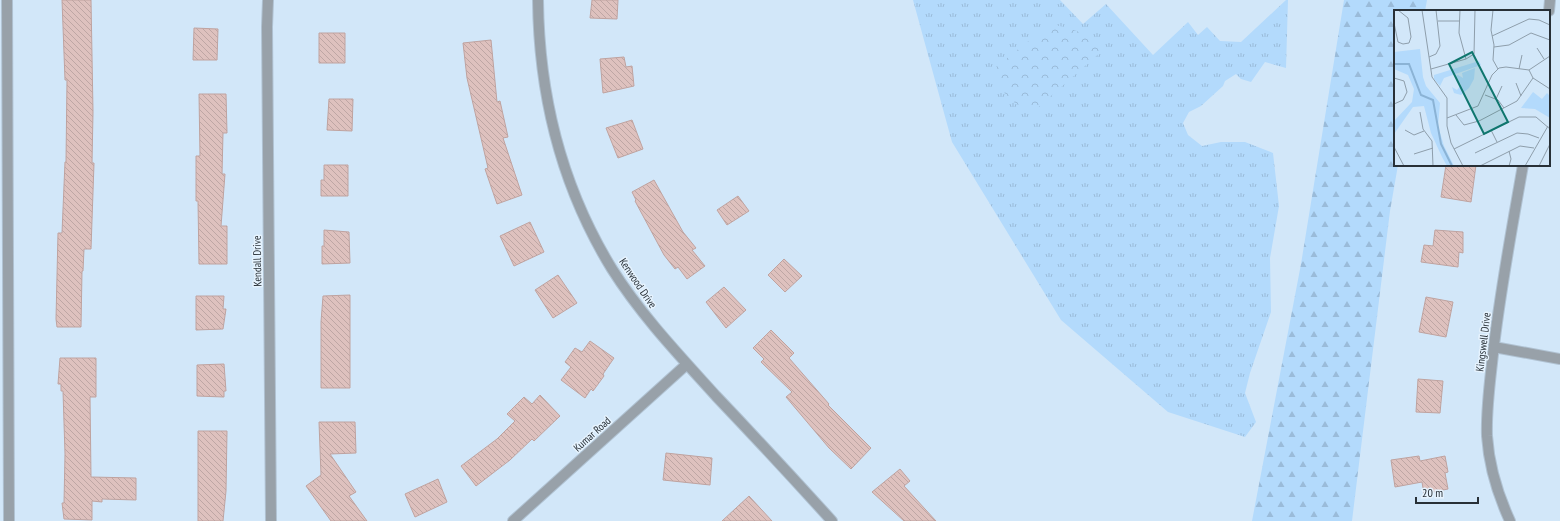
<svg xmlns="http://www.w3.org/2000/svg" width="1560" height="521" font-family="'PT Sans Narrow',sans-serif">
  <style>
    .grass { fill: url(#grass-tufts) }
    .forest { fill: url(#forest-firs) }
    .park { fill: url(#park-crowns) }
    .building { fill: url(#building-back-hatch); stroke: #bfa3a0 }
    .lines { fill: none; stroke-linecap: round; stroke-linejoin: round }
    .street-casing { stroke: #b0c2d2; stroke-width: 12 }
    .street { stroke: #98a1a9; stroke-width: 10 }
    .labels { text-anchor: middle; stroke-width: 3; stroke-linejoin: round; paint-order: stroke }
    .street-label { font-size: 11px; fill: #283037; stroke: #e6f3fe }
    .inset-river { fill: none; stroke: #8bb3d5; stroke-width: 2 }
    .inset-road { fill: none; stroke: #8e9eab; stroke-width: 1 }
    .view { fill: #0f766e; fill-opacity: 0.15; stroke: #0f766e; stroke-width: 2 }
    .inset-edge { fill: none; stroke: #283037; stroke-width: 2 }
  </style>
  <defs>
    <pattern id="grass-tufts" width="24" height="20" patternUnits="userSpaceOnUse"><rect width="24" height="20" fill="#b3dafc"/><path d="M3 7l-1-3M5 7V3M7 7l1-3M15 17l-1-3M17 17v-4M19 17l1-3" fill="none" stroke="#9abbd9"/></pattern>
    <pattern id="forest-firs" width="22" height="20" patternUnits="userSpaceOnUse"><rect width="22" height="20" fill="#b3dafc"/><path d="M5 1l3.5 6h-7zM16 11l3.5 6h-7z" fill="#9abbd9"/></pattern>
    <pattern id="park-crowns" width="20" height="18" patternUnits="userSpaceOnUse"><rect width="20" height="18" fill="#b3dafc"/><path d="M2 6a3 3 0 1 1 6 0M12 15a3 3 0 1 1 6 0" fill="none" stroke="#9abbd9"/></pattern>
    <pattern id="building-back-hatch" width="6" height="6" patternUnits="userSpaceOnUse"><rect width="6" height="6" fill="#dec1be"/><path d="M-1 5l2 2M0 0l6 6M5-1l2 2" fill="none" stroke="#bea6a4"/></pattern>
  </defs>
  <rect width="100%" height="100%" fill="#d2e7f9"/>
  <!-- grass -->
  <path class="grass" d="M913,0H1060L1083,24L1106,4L1153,55L1188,22L1198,35L1207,27L1220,41L1241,42L1286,0H1288L1286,68L1265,62L1251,82L1241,79L1236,74L1225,81L1223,86L1201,106L1189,112L1183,123L1188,135L1202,146L1221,142H1245L1273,153L1279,206L1270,258L1271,312L1250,373L1245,393L1256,422L1245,437L1168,412L1061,320L952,142Z"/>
  <!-- forest -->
  <path class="forest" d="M1344,0H1427L1425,11H1395V165H1398L1390,211L1352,521H1252L1301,264Z"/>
  <!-- park -->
  <path class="park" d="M1050,24C1070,28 1091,33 1103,50L1034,111C1011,106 1001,91 991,71Z"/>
  <!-- building -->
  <path class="building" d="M62,0H91L93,112L92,163H94L91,249H84L83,271H82L81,327H57L56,319L58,233H62L65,162H66L67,80H65Z
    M592,0H618L617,19L590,18Z
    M194,28L218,29L217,60H193Z
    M319,33H345V63H319Z
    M491,40L497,102L500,101L508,137L503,138L522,195L497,204L485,169L488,168L467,78L463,43Z
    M624,57L626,67L632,66L634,86L603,93L600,59Z
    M199,94H226L227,133H223L222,174H225L221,226H227V264H199L198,201H196V156H200Z
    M329,99H353L352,131L327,130Z
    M632,120L643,149L618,158L606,128Z
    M324,165H348V196H321V180H324Z
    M1446,165H1476L1471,202L1441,197Z
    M654,180L683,232L696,248L692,250L705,266L687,279L678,267L675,269L664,255L635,201L636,200L632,192Z
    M738,196L749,211L727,225L717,210Z
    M530,222L544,252L514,266L500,236Z
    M324,230L349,232L350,263L322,264V246H324Z
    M1435,230L1463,232V253L1459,252L1458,267L1421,262L1424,245L1433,246Z
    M784,259L802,276L785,292L768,275Z
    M558,275L577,303L553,318L535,290Z
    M724,287L746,310L726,328L706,302Z
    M350,295V388H321V322L323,296Z
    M196,296H224L223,309H226L223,329L196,330Z
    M1426,297L1453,302L1446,337L1419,332Z
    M771,330L794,353L789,358L829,404L828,405L871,448L851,469L829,448L786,397L792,392L761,362L764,359L753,348Z
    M590,341L614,358L603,374L604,376L593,391L591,389L585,398L561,380L571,367L565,362L575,348L582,352Z
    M60,358H96V397H90L91,477L136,478V500L102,499V502L92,501V520L64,519L62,503H64L65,454L63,391H61V384H58Z
    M224,364L226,391H224V397L197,396V365Z
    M1418,379L1443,381L1440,413L1416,412Z
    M540,395L560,416L534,441L532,439L510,460L476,486L461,466L497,439L515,421L507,414L524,397L532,404Z
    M319,422H355L356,453L330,454L356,492L349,496L367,521H331L306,486L321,475Z
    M198,431H227L226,491L223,521H198Z
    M666,453L712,458L710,485L663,480Z
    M1419,456L1420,461L1445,456L1448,472L1445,473L1448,489L1424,494L1422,482L1395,487L1391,460Z
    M900,469L910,481L904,486L936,521H904L872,492Z
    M438,479L447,502L415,517L405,494Z
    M749,496L772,521H722Z"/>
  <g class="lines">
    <defs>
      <path id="street" d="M7,0L9,521
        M268,0L267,27L271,521
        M538,0C539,97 561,186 612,269C641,315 679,355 716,396C755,437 794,479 832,521
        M1549,11L1550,0
        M1494,347L1560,359
        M513,521L687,364
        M1510,521C1498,495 1489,466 1487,436C1486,409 1490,382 1493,354C1500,291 1512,228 1523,165"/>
    </defs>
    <!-- street casing -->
    <use href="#street" class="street-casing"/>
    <!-- street -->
    <use href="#street" class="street"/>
  </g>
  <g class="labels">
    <!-- street labels -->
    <g class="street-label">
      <text transform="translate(257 261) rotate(-91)" y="4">Kendall Drive</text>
      <text transform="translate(638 283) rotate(56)" y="4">Kenwood Drive</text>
      <text transform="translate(1483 342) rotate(-83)" y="4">Kingswell Drive</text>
      <text transform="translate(592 434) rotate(-42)" y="4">Kumar Road</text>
    </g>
  </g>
  <!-- overview -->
  <g transform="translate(1394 10)">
    <rect width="156" height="156" fill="#d2e7f9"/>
    <path d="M81,58L80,69L75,78L67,85L60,83L55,91L60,83L58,77L63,80L67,75L61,66L64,65L69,68L68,63Z" fill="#b3dafc"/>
    <path d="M26,39L29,67L32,76L46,93L44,116L50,136L60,156H53L48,147L37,123L30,96L19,97L0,124V111L18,92L20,79L14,65L0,59V42ZM85,51L87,55L50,68L46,76L40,69V65ZM139,82L148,89L153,83L156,86V108L141,99L127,98Z" fill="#b3dafc"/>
    <path class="inset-river" d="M0,54H15L27,85L39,90L47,134L58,156"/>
    <path class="inset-road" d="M28,0L38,67L53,88V116L57,133L69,156M66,0L65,23L72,49M99,0L97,20L100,35L99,50L104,59M44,11H66M0,13L4,32L9,34L15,33L17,27L14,8L4,0M98,26L135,9L145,10L156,15M100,37L115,35L137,23L156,30M143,38L150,49M35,47L42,44L46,36L42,0M37,59L72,49L80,44L81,0M125,59L128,45M135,60L139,68L156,79M0,68L10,71L13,82L9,90L0,94M122,73L127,86M91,85L104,90L110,98M102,89L108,76M26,102L29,119L38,131L39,156M62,105L70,115L85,111L123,91L139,68M53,108L84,96L98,65L105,58L112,57L135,60L156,46M11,120L20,125L30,121M97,120L103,132M0,137L10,156M60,139L125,107H142L156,119M115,141L117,149L115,156M81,143L123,123L134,124L145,128M20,144L39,138M86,156L126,136L140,138M131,156L154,116M145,156L156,134"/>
    <path class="view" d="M78,42L114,112L90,124L55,54Z"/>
    <rect width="156" height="156" class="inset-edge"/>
  </g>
  <!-- scale -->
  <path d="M1416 497v6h62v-6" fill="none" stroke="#283037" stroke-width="2"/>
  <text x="1422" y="497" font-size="12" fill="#283037" stroke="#e6f3fe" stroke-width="3" paint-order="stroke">20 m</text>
</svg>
